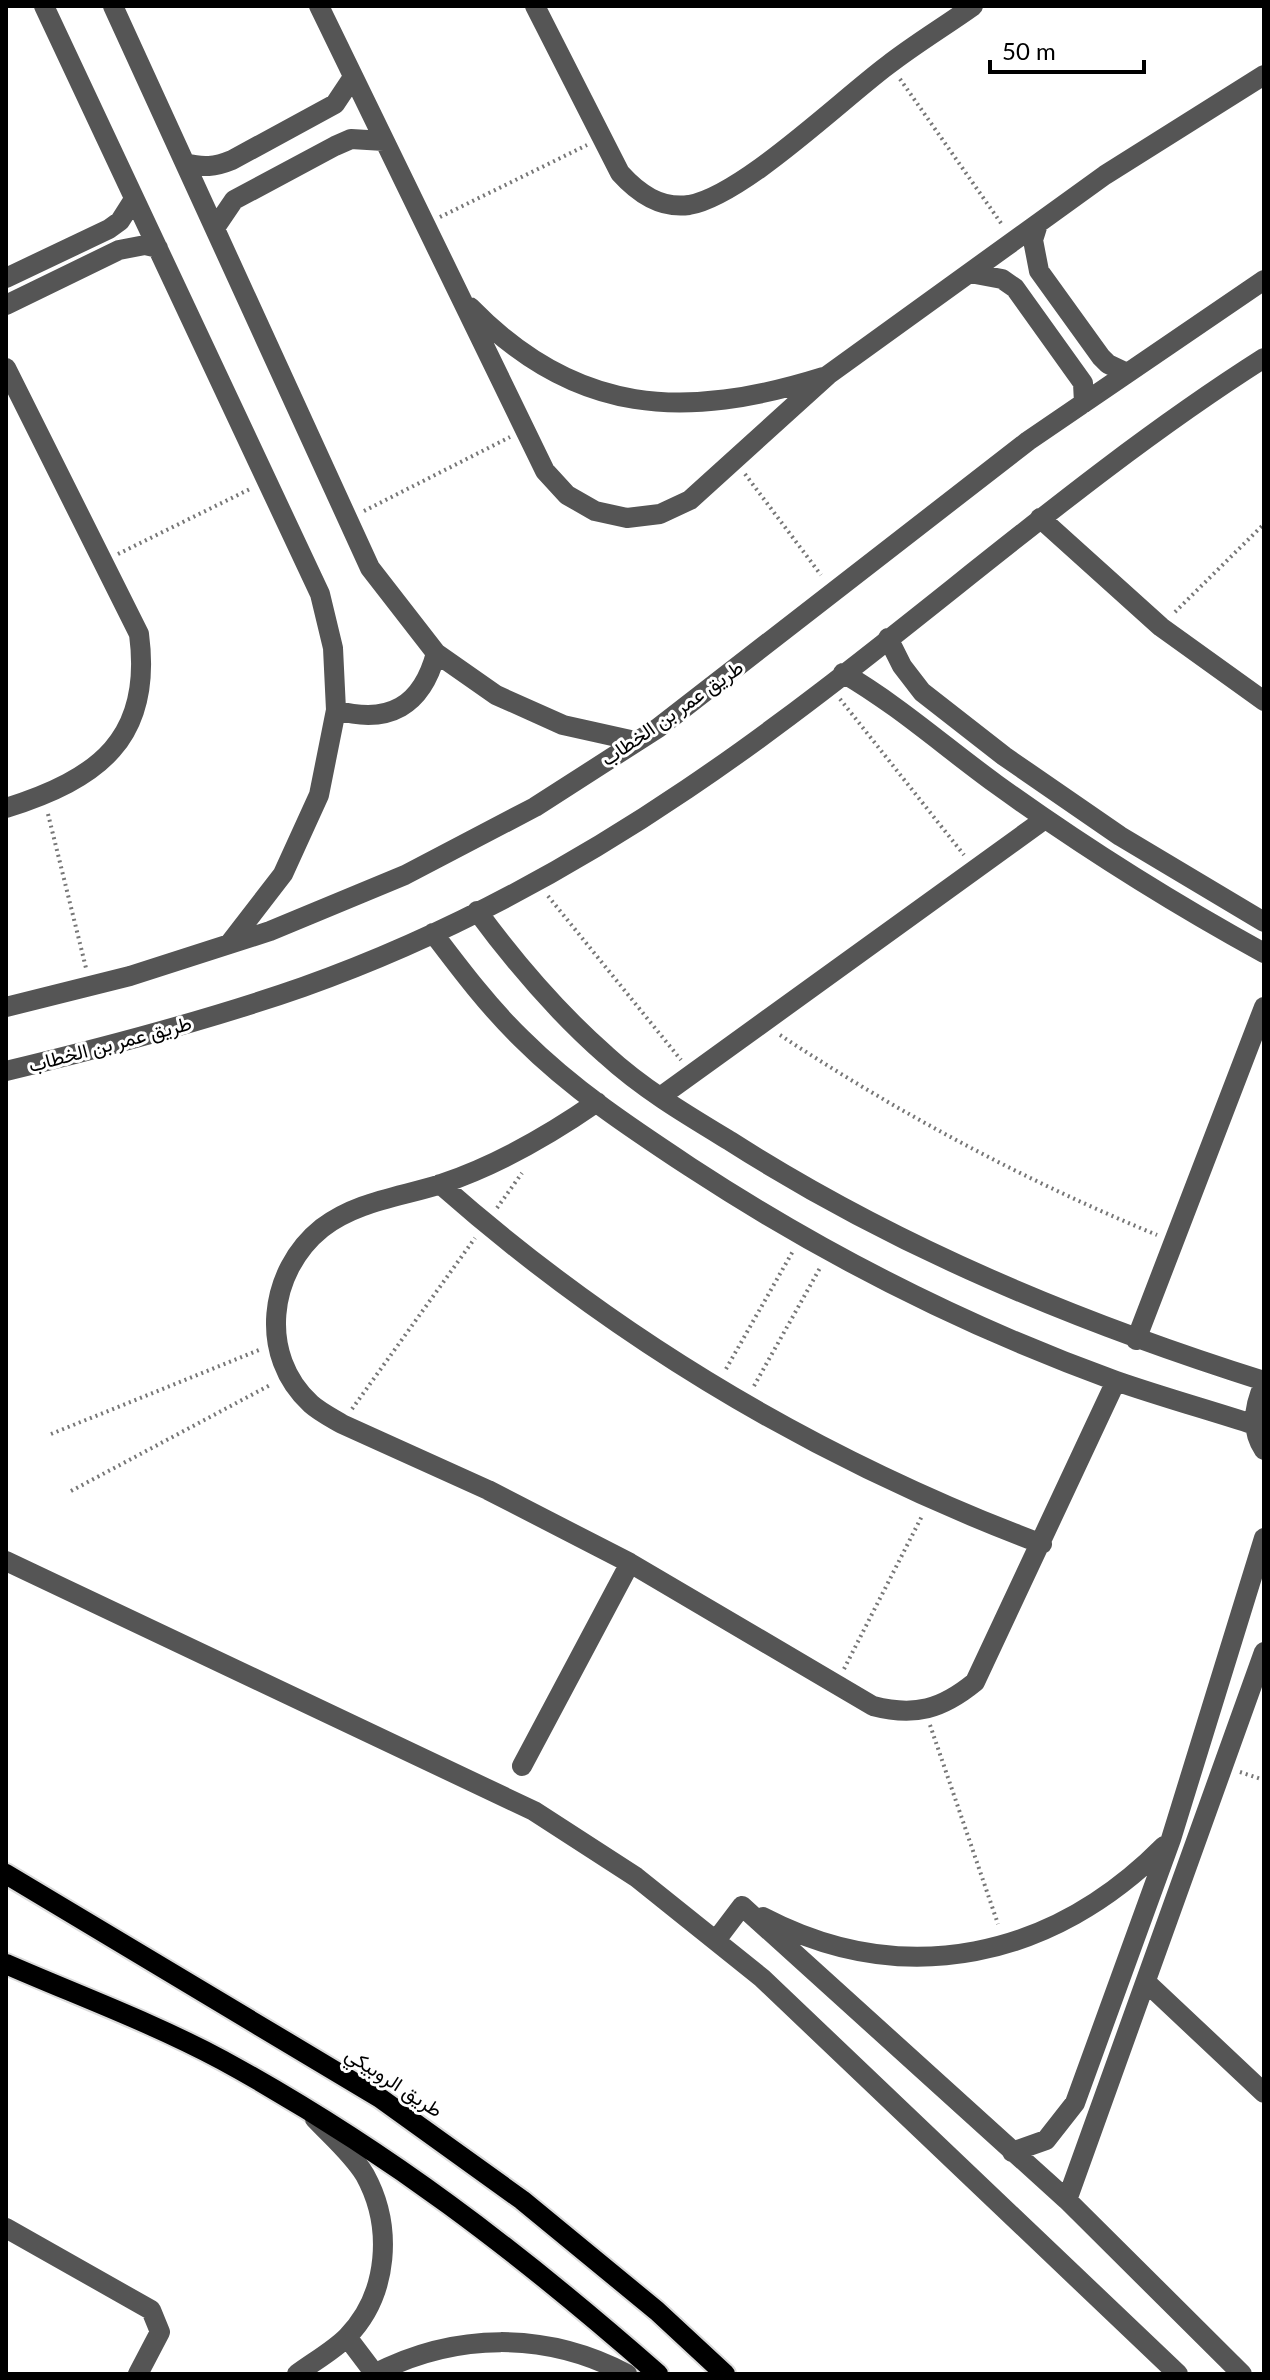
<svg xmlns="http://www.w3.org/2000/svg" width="1270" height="2380" font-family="Lato,Vazirmatn,sans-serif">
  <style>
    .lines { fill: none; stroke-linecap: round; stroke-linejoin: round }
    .major-casing { stroke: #dbdbdb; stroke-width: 24 }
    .path { stroke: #777; stroke-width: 4; stroke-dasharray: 2 4; stroke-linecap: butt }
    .minor { stroke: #555; stroke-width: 20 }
    .major { stroke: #000; stroke-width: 20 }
    .labels { text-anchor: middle; stroke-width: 6; stroke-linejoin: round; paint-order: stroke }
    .street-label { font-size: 20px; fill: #000; stroke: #fff }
  </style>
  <rect width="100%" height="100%" fill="#fff"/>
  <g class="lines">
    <defs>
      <path id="major" d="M6,1874L380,2098L522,2200L657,2311L725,2374
        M6,1964C77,1995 153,2023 222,2060C385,2149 519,2252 658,2374"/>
    </defs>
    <!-- major casing -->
    <use href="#major" class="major-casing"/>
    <!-- path -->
    <path class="path" d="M900,79L1003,226
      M440,217L587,145
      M745,474L821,575
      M364,511L510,437
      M118,554L250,489
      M1175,612L1264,524
      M840,699L964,855
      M48,814L86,968
      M548,896L681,1060
      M780,1035C900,1114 1024,1180 1157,1235
      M497,1208L522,1173
      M726,1369L793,1251
      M754,1386L820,1268
      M352,1409L475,1238
      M51,1434L259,1350
      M71,1491L272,1384
      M844,1669L922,1516
      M930,1725L998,1924
      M1240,1772L1264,1780"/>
    <!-- minor -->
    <path class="minor" d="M44,6L320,594L333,648L336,710L319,795L283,874L229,944
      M113,6L370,568L436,653L496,695L563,725L635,741
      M319,6L545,471L567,495L595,511L627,518L660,514L690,500L828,375L1105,175L1264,75
      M535,6L620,173C638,193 660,209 689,205C742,196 841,100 888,65C915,44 945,26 973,6
      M185,163C203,168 215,167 232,160L335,104L353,77
      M1038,224L1033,240L1039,271L1101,357L1108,364L1127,373
      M215,228L234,200L335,146L351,139L384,141
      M970,273L1002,279L1015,288L1083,383L1084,403
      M6,278L109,229L120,221L134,199
      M6,305L119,250L145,245L158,248
      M470,307C576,416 685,420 823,377
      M6,368L139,634C153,739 98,779 6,808
      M1040,518L1161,627L1264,701
      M888,638L902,666L922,692L1004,756L1120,836L1264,922
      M843,673C898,705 945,747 996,784C1082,846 1171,902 1264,953
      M336,710C389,725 422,706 436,653
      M477,911C516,964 557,1012 606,1055C643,1089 687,1115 730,1141C896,1247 1077,1322 1264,1381
      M433,933C461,970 489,1007 522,1039C572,1089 631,1128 690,1167C823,1254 967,1327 1116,1381C1162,1397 1209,1410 1255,1425
      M6,1007L130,976L270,931L405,875L535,807L658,728L1028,441L1264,280
      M6,1071C106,1047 206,1021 303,987C438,939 569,869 687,789C886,655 1061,487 1264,358
      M660,1097L1045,819
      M597,1102C548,1136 498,1165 441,1184C401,1197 357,1201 322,1228C268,1271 258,1356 311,1404C320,1412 332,1418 342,1424L488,1490L630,1563L873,1706C915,1717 942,1709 975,1682L1116,1381
      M440,1184C619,1342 819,1460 1042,1544
      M1136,1340L1264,1007
      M1264,1384C1254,1406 1250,1429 1264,1450
      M6,1561L534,1811L636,1877L762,1978L1178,2374
      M522,1766L630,1563
      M742,1906L1067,2200L1242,2374
      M763,1917C905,1991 1053,1958 1164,1846
      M717,1939L742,1906
      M1147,1983L1264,2093
      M1012,2152L1046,2140L1075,2103L1171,1839L1264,1538
      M1067,2200L1264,1652
      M6,2228L151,2310L160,2332L138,2374
      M347,2337L375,2374
      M297,2374C313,2362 333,2351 347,2337C389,2294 393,2226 365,2175C352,2154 332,2137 315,2119
      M374,2374C455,2332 546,2331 627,2374"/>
    <!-- major -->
    <use href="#major" class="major"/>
  </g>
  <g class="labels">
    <!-- street labels -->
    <g class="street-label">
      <text transform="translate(672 713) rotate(-35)" y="7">طريق عمر بن الخطاب</text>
      <text transform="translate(110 1044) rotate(-15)" y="7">طريق عمر بن الخطاب</text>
      <text transform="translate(394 2082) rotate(33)" y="7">طريق الروبيكي</text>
    </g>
  </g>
  <!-- border -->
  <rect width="1270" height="2380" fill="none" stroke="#000000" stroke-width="16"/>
  <!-- scale -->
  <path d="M990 60v12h154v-12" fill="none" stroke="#000000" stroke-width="4"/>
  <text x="1002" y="60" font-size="24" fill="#000000" stroke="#ffffff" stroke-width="6" paint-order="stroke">50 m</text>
</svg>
